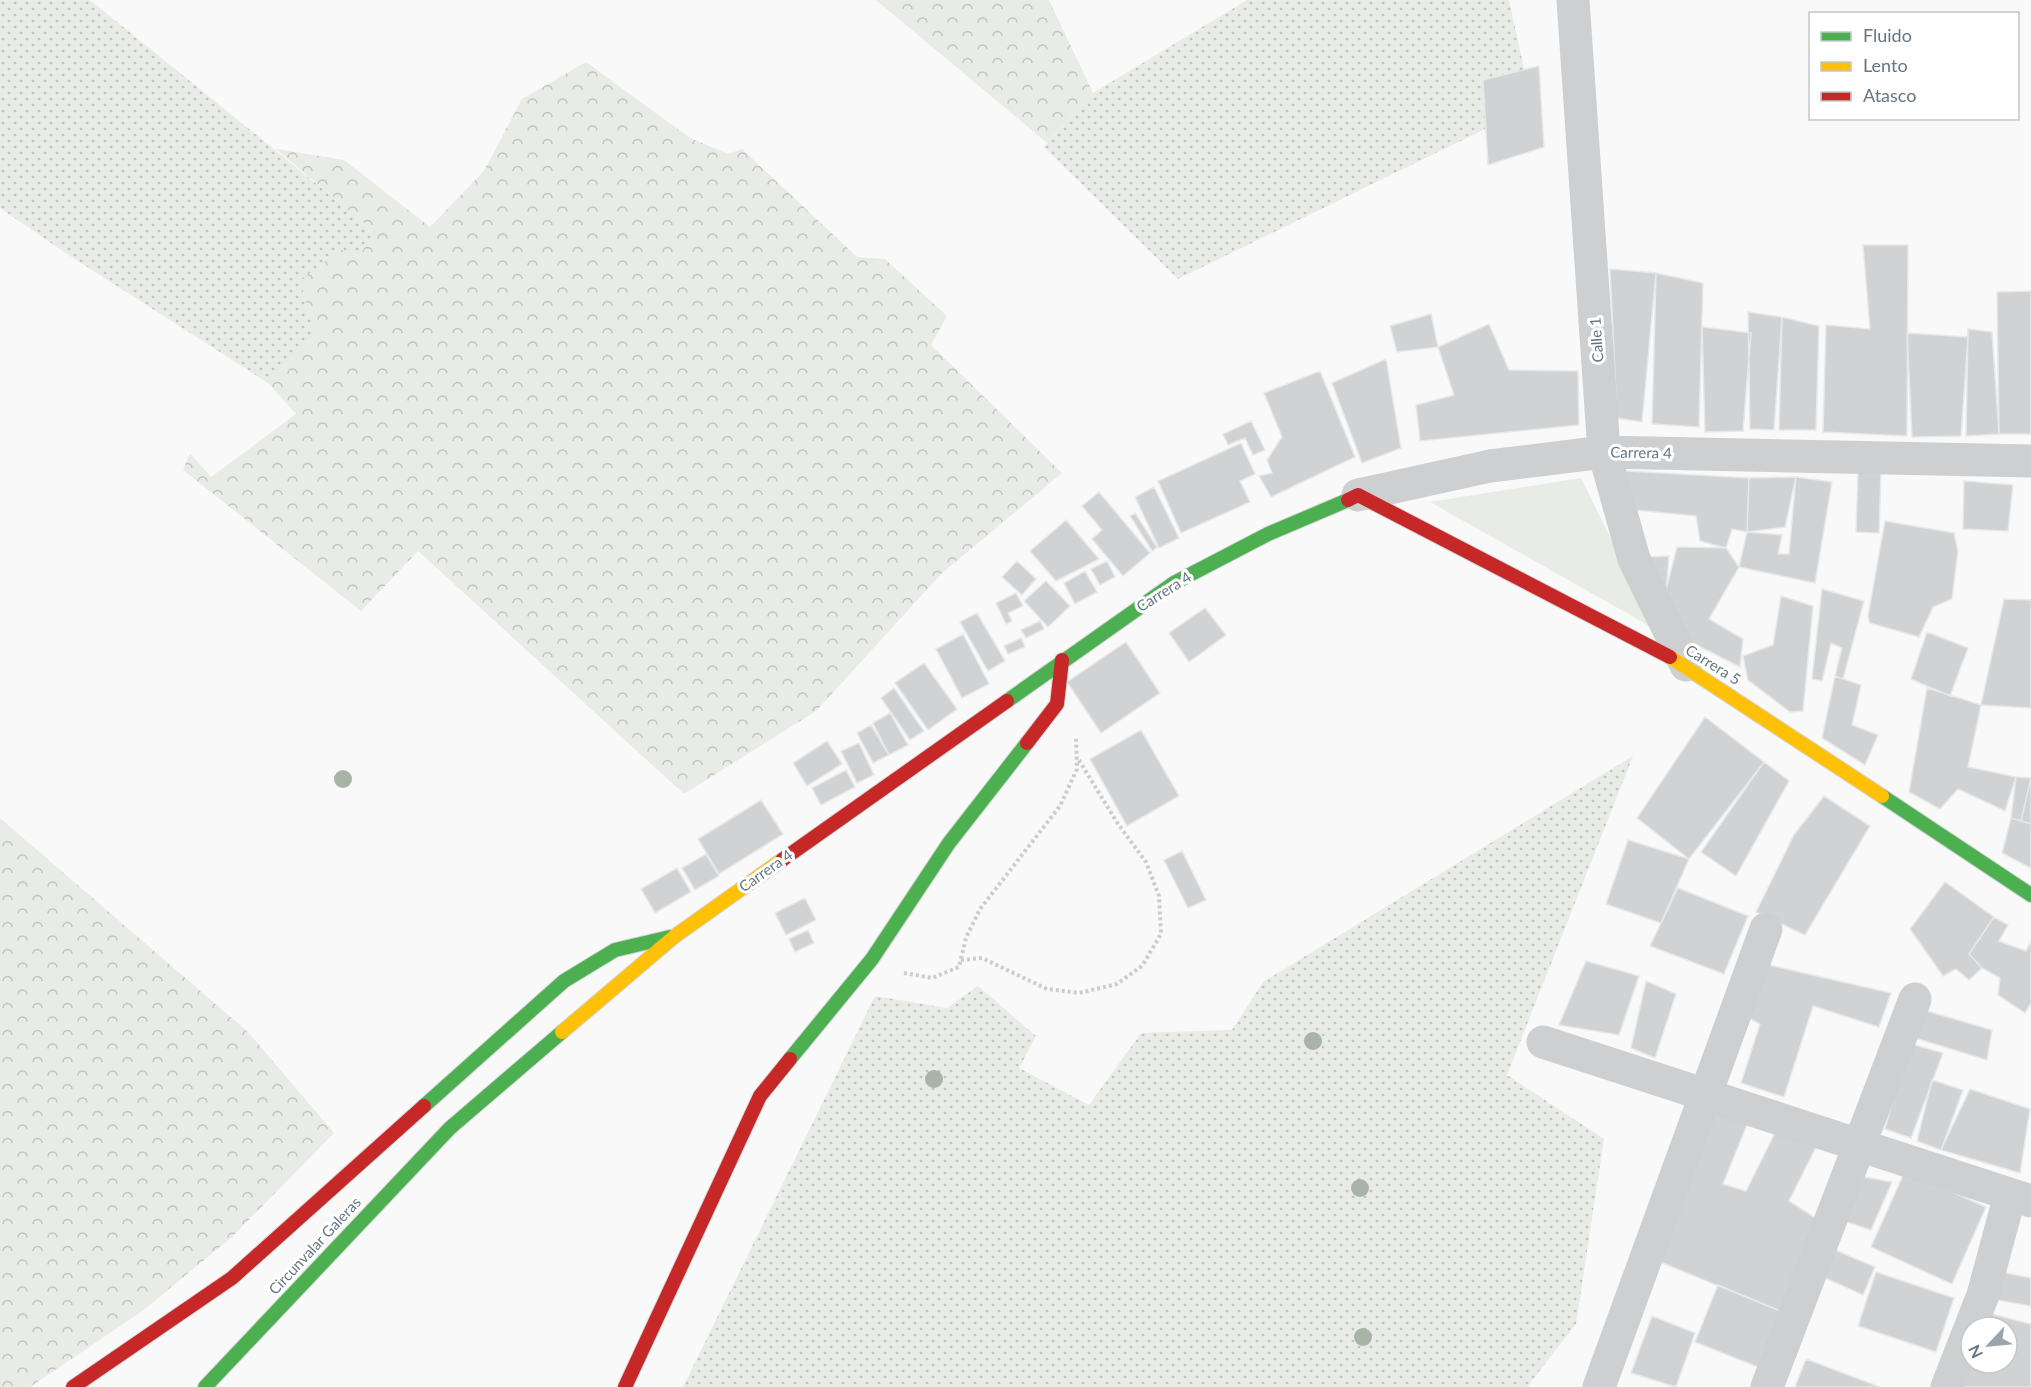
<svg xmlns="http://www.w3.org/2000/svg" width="2031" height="1387" font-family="Lato,sans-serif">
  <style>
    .grass { fill: url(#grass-dots) }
    .forest { fill: url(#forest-crowns) }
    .park { fill: #e8ebe6 }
    .building { fill: #d0d2d3; stroke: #e8e8e8; stroke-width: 1.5 }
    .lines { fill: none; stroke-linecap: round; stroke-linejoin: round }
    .fast-casing { stroke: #d5d6d7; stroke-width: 16 }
    .slow-casing { stroke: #d5d6d7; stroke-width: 16 }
    .jam-casing { stroke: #d5d6d7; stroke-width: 16 }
    .path { stroke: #cbcccd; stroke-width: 4; stroke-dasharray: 3 3; stroke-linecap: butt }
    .street { stroke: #cecfd0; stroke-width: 33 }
    .fast { stroke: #4caf50; stroke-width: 14 }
    .slow { stroke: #ffc107; stroke-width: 14 }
    .jam { stroke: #c62828; stroke-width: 14 }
    .tree { fill: #a9b3a7 }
    .labels { text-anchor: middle; stroke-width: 6; stroke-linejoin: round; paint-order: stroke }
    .street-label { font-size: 15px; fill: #657683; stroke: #fff }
  </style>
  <defs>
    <pattern id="grass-dots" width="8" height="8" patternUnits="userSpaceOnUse" patternTransform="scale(1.5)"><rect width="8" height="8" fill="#e8ebe6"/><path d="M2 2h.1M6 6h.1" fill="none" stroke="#c0c3c0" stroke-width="1.8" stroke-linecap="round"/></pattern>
    <pattern id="forest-crowns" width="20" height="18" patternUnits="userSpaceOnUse" patternTransform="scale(1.5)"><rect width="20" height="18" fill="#e8ebe6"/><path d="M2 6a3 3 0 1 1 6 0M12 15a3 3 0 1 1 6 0" fill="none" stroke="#c0c3c0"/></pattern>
  </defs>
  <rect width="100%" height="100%" fill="#f9f9f9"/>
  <!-- grass -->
  <path class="grass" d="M0,0H90L376,232L361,253L315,336L268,383L67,254L0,208Z
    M1247,0H1509L1532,106L1178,279L1044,147L1093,93Z
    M1633,756L1507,1075L1604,1139L1576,1324L1527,1387H683L875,996L947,1008L978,986L1036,1036L1019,1068L1089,1105L1141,1033L1232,1030L1263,982Z"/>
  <!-- forest -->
  <path class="forest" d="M876,0H1049L1093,93L1047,143Z
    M586,62L690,138L728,154L742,149L857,257L885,259L947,316L931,345L1062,473L942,573L816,711L684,794L418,551L361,611L183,470L190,453L211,477L296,414L268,383L315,336L300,280L341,250L361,253L375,232L276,149L344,160L430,227L484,171L522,99Z
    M0,818L248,1032L334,1133L232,1237L141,1312L30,1387H0Z"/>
  <!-- park -->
  <path class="park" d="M1581,478L1655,629L1430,502Z"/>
  <!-- building -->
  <path class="building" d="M1539,66L1544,147L1488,165L1483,80Z
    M1863,245H1908L1907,436L1823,432L1826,325L1870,329Z
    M1610,269L1656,273L1642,422L1617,418Z
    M1656,273L1703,283L1699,427L1652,424Z
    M2031,291V434H1999L1997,292Z
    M1748,312L1782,317L1774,430L1750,429Z
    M1431,314L1438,347L1397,352L1390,326Z
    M1782,317L1819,326L1816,430H1779Z
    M1489,324L1509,370L1578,371L1579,425L1420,441L1416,405L1454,395L1438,347Z
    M1702,327L1751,333L1743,431L1705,432Z
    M1968,329L1992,332L1999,434L1966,436Z
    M1907,333L1968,337L1961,436L1912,437Z
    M1386,359L1401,448L1362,463L1332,383Z
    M1320,371L1355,457L1271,497L1259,476L1272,473L1267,460L1282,437L1264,393Z
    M1251,421L1265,450L1253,455L1245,438L1228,445L1223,434Z
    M1241,443L1255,474L1240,481L1250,502L1181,533L1158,481Z
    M1626,471L1749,478L1747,532L1732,529L1726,548L1700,541L1696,516L1625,509Z
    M1858,471L1881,472L1879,533L1856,532Z
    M1796,477L1832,482L1815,583L1739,567L1747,532L1782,535L1778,554H1789Z
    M1796,477L1785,527L1747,532L1749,478Z
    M1964,481L2013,485L2008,531L1963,529Z
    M1154,487L1179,538L1159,548L1135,497Z
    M1099,492L1150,553L1123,576L1092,539L1102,530L1082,506Z
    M1135,513L1157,547L1152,551L1130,516Z
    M1066,520L1099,559L1056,581L1030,551Z
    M1885,521L1954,533L1958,551L1952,599L1933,607L1919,637L1870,623L1868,616Z
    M1677,547L1726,548L1739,567L1709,619L1743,639L1740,667L1681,637L1662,605Z
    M1669,556L1666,591L1648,557Z
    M1017,561L1036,579L1022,595L1002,577Z
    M1107,561L1115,577L1100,585L1091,569Z
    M1085,571L1097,592L1075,604L1064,583Z
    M1046,581L1070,606L1048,627L1024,601Z
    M1822,589L1864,601L1843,679L1835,676L1842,648L1831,643L1822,681L1812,679Z
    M1016,593L1023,606L1008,613L1012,621L1006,624L996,603Z
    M1781,596L1813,606L1803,711L1790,712L1748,680L1743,656L1773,645Z
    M2004,599L2031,600V708L1981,705Z
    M1205,608L1226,635L1189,662L1169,633Z
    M977,613L1005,661L988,671L960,622Z
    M1040,621L1044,629L1026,638L1021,630Z
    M1927,632L1968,648L1950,696L1911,679Z
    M963,634L989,684L962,698L936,649Z
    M1021,638L1025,647L1008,654L1004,646Z
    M1126,642L1160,693L1101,733L1067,682Z
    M924,663L957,709L928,730L895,683Z
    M1835,676L1861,685L1852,725L1878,735L1865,765L1822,738Z
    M894,688L924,731L910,740L881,698Z
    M1927,688L1981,705L1968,767L2016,777L2005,811L1958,789L1940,809L1909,792Z
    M890,713L908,745L889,755L873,723Z
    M1705,717L1764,762L1689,859L1637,818Z
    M871,725L889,755L873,763L857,733Z
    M1141,730L1179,796L1127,826L1090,759Z
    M827,741L842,764L807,786L793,763Z
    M859,743L874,775L857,783L841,751Z
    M1764,762L1789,781L1736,876L1701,852Z
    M846,770L855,787L821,805L812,788Z
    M2016,777L2031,778L2021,821L2011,818Z
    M2031,778V824L2021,821Z
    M1824,796L1870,826L1805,935L1756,912L1794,835Z
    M761,800L783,834L719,874L698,839Z
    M2011,818L2031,824V868L2002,853Z
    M1628,840L1689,859L1661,923L1606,904Z
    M1182,851L1206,900L1188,908L1164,860Z
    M706,854L719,876L695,890L682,868Z
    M677,868L691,892L655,913L641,889Z
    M1945,882L1994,917L1969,954L1982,968L1969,980L1956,969L1943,976L1910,929Z
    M1678,888L1748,916L1724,974L1650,946Z
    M805,898L816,920L786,935L775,913Z
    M1994,917L2008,925L1999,941L2026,951L2031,941V1003L2025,1013L1998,995L2000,978L1982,968L1969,954Z
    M808,930L814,943L795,952L789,939Z
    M1586,961L1639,976L1619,1035L1559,1025Z
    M1760,963L1891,993L1879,1027L1813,1006L1784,1097L1741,1083L1760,1024L1742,1014Z
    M1646,981L1676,994L1655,1058L1631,1048Z
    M1920,1009L1992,1030L1987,1060L1912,1037Z
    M1908,1043L1943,1053L1911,1138L1885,1129Z
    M1932,1080L1963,1090L1941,1150L1917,1141Z
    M1970,1089L2030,1109L2020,1173L1941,1150Z
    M1708,1105L1748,1122L1723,1184L1746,1191L1776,1131L1816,1147L1789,1201L1820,1221L1785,1313L1660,1262Z
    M1905,1171L1986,1207L1952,1284L1871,1247Z
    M1864,1177L1892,1182L1871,1230L1841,1220Z
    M1833,1249L1875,1267L1863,1295L1821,1276Z
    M1996,1271L2031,1278V1306L1991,1299Z
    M1876,1272L1954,1298L1936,1352L1858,1326Z
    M1718,1285L1785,1313L1763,1369L1695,1342Z
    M1988,1313L2031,1324V1387H1959L1971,1363H2007V1327H1983Z
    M1652,1316L1695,1333L1676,1387L1631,1373Z
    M1806,1359L1880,1387H1795Z"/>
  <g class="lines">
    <defs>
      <path id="fast" d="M1007,701L1174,583L1268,534L1348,500
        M1882,796L2031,895
        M790,1059L872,959L949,843L1027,743
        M424,1106L564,981L615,950L670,937
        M205,1387L450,1128L562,1032"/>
      <path id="slow" d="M1670,657L1882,796
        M562,1032L675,936L782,860"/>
      <path id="jam" d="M1348,500L1358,495L1670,657
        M1027,743L1057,704L1062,660
        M782,860L1007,701
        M73,1387L232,1278L424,1106
        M625,1387L760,1096L790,1059"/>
    </defs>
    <!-- fast casing -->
    <use href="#fast" class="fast-casing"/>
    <!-- slow casing -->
    <use href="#slow" class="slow-casing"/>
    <!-- jam casing -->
    <use href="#jam" class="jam-casing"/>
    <!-- path -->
    <path class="path" d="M961,960L982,958L1047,989L1079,993L1117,984L1142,966L1161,934L1159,896L1146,862L1118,824L1077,757
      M904,973L932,978L959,967L966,938L980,909L1060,806L1077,769L1076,738"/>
    <!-- street -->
    <path class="street" d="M1573,0L1604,452L1634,559L1686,665
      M1358,495L1490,466L1604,452L2031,461
      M1543,1042L2031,1201
      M1599,1387L1766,929
      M1767,1387L1915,999
      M1947,1387L1983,1295L2010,1195"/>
    <!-- fast -->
    <use href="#fast" class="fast"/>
    <!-- slow -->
    <use href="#slow" class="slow"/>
    <!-- jam -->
    <use href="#jam" class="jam"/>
  </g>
  <!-- trees -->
  <g class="tree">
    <circle cx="343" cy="779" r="9"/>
    <circle cx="1313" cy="1041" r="9"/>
    <circle cx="934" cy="1079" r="9"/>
    <circle cx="1360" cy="1188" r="9"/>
    <circle cx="1363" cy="1337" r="9"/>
  </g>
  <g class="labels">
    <!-- street labels -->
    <g class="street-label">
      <text transform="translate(1597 340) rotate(-94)" y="5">Calle 1</text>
      <text transform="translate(1641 453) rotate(1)" y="5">Carrera 4</text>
      <text transform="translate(1164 592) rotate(-32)" y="5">Carrera 4</text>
      <text transform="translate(1713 665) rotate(32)" y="5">Carrera 5</text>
      <text transform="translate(766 871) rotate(-35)" y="5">Carrera 4</text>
      <text transform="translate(315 1246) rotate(-47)" y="5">Circunvalar Galeras</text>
    </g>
  </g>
  <!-- legend -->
  <rect x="1809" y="12" width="210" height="108" fill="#ffffff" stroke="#c1c8cd" stroke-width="1.5"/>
  <rect x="1821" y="32" width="30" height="9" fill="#4caf50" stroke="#c1c8cd" stroke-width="1.5"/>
  <text x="1863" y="42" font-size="18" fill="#657683">Fluido</text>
  <rect x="1821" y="62" width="30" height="9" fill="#ffc107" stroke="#c1c8cd" stroke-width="1.5"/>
  <text x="1863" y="72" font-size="18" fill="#657683">Lento</text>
  <rect x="1821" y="92" width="30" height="9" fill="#c62828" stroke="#c1c8cd" stroke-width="1.5"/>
  <text x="1863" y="102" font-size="18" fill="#657683">Atasco</text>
  <!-- north arrow -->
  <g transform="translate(1989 1345) rotate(244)"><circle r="28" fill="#ffffff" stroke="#c1c8cd" stroke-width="1.5"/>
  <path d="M0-4.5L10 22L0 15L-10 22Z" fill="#99a4ac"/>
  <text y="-9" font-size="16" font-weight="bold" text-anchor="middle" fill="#657683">N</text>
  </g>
</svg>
